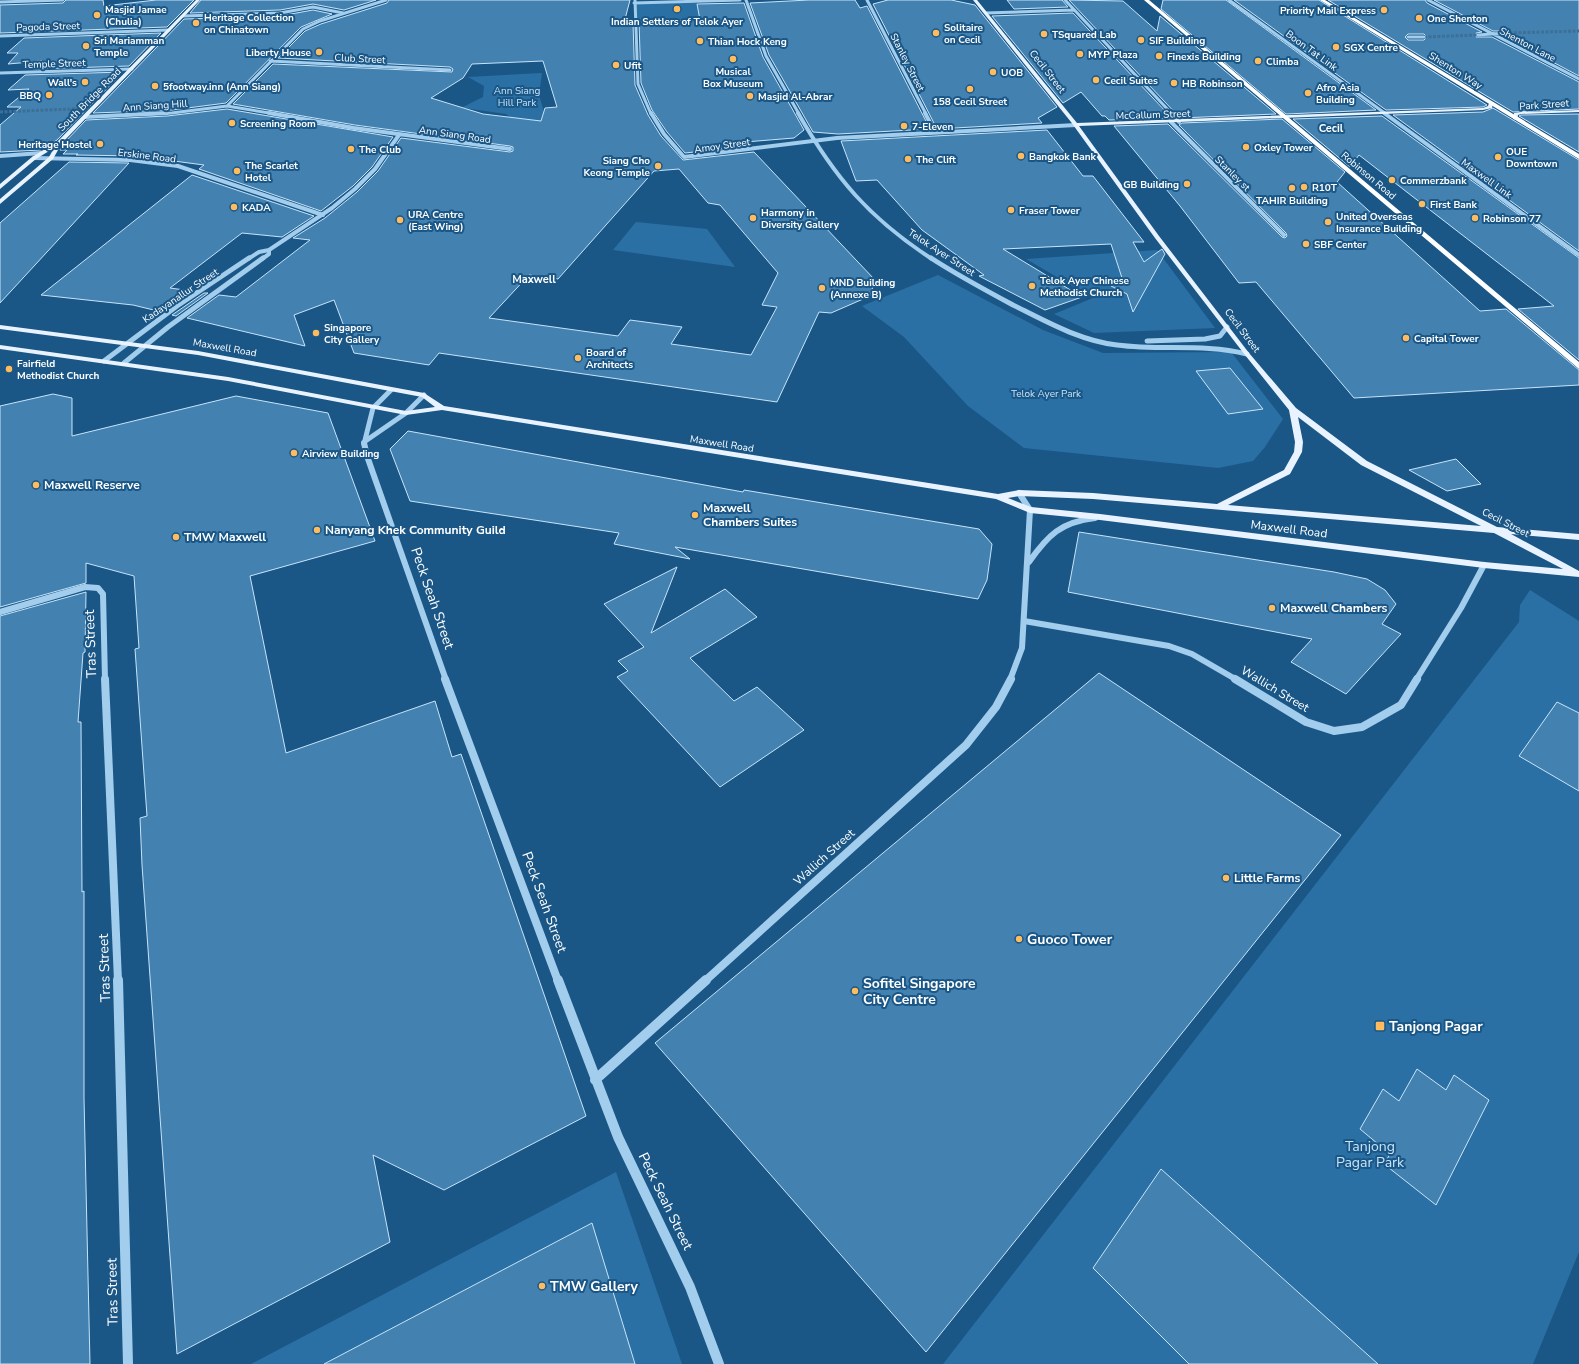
<svg xmlns="http://www.w3.org/2000/svg" width="1579" height="1364" font-family="'Nunito Sans',sans-serif">
  <style>
    .green { fill: #2a70a4 }
    .building { fill: #4381b0; stroke: #c7e4f9; fill-rule: evenodd }
    .lines { fill: none; stroke-linecap: round; stroke-linejoin: round }
    .minor-tunnel { stroke: #3c7099; stroke-width: 3; stroke-dasharray: 3 1.5; stroke-linecap: butt }
    .minor-far5 { stroke: #a2cdec; stroke-width: 3 }
    .minor-far4 { stroke: #a2cdec; stroke-width: 4 }
    .minor-far3 { stroke: #a2cdec; stroke-width: 5 }
    .minor-far2 { stroke: #a2cdec; stroke-width: 6 }
    .minor-far1 { stroke: #a2cdec; stroke-width: 8 }
    .minor { stroke: #a2cdec; stroke-width: 10 }
    .major { fill: #e8f3ff; fill-rule: evenodd }
    .highway { fill: #fff; fill-rule: evenodd }
    .poi-dot { fill: #febc5e; stroke: #1a5787; stroke-width: 1.5 }
    .labels { text-anchor: middle; stroke-width: 4; stroke-linejoin: round; paint-order: stroke }
    .far-poi-label { font-size: 10px; font-weight: bold; fill: #fff; stroke: #1a5787; text-anchor: start }
    .far-street-label { font-size: 10px; fill: #fff; stroke: #1a5787 }
    .far-park-label { font-size: 10px; fill: #c7e4f9; stroke: #1a5787 }
    .far-neighbourhood-label { font-size: 11px; font-weight: bold; fill: #fff; stroke: #1a5787 }
    .poi-label { font-size: 12px; font-weight: bold; fill: #fff; stroke: #1a5787; text-anchor: start }
    .street-label { font-size: 12px; fill: #fff; stroke: #1a5787 }
    .near-street-label { font-size: 14px; fill: #fff; stroke: #1a5787 }
    .near-poi-label { font-size: 14px; font-weight: bold; fill: #fff; stroke: #1a5787; text-anchor: start }
    .near-park-label { font-size: 14px; fill: #c7e4f9; stroke: #1a5787 }
  </style>
  <rect width="100%" height="100%" fill="#1a5787"/>
  <!-- green -->
  <path class="green" d="M634,3H697L698,9L738,18L679,21V25L636,27Z
    M542,73L539,95L549,129L517,161L506,149L498,145L520,125L506,114L394,98L463,107L483,97L484,86L468,77Z
    M636,222L707,229L735,267L613,250Z
    M1157,250L1215,328L1094,333L1054,314L1093,298L1026,259Z
    M938,275L1043,330L1103,353L1231,352L1283,419L1265,447L1253,461L1218,468L1024,448L968,406L904,337L862,306Z
    M1530,590L1579,621V1252L1533,1364H943L1519,622L1520,605Z
    M616,1172L682,1364H251Z"/>
  <!-- building -->
  <path class="building" d="M66,0H103L104,6L156,0H194L167,27L0,33V5L63,3Z
    M201,0H376L344,10L313,4L280,10L190,13Z
    M389,0H630L624,23H633L635,85L648,115L661,136L683,160L754,152L875,280L870,296L831,313L819,312L777,402L439,353L429,365L354,353L334,300L294,315L305,346L187,318L219,295L236,297L310,240L293,238L325,218L357,192L378,171L401,138L510,152L513,151V147L510,146L355,125L233,104L273,64L452,72L453,69L450,67L278,58L305,31L321,24L387,3ZM543,61L557,107L545,108L541,121L483,114L431,98L463,78L472,64ZM679,169L708,203L720,205L778,273L762,305L777,307L751,355L671,344L682,327L630,320L618,336L489,318L529,275L558,279L654,171Z
    M809,0H855L860,8L867,6L930,129L838,134L813,132L769,55L750,3Z
    M888,0H951L975,5L1057,107L1038,118L1042,123L937,129L873,4Z
    M1007,0H1062L1068,7L1014,9Z
    M1069,0L1123,1L1157,31L1160,16L1276,114L1180,118Z
    M1163,0H1226L1376,110L1286,114L1161,9Z
    M1234,0H1319L1487,105L1483,107L1386,110Z
    M1328,0H1425L1427,3L1482,32L1476,33V37H1492L1579,82V109L1513,112ZM1408,34H1424L1427,37L1424,40H1408L1405,37Z
    M1434,0H1579V76L1504,36L1507,35V31H1493Z
    M744,3L763,57L804,130L794,138L745,142L748,146L685,153L667,132L652,110L641,83L639,22L700,20L697,4Z
    M313,10L332,14L301,27L226,103L172,110L93,113L184,19L280,16Z
    M1073,13L1168,114L1171,118L1109,120L1105,116H1102L1081,92L1063,103L992,16Z
    M161,33L129,66L33,69L42,61L8,64L18,53H7L24,38Z
    M123,72L57,140L41,150L0,152V125L21,107H7L29,89L8,90L25,75Z
    M1493,108L1579,160V251L1393,115L1483,112Z
    M227,109L393,137L372,167L353,186L321,211L199,169L204,165L136,156L76,155L78,154H63L67,150H60L63,144L86,120L167,116Z
    M1579,114V152L1519,116L1521,115Z
    M1382,116L1579,258V360L1518,309L1554,306L1359,155L1350,167L1293,119Z
    M1282,119L1345,172L1337,182L1480,311L1506,309L1579,370V385L1354,398L1256,282L1239,283L1180,206L1114,126L1168,124L1282,237L1285,238L1287,236L1286,233L1179,125L1182,123Z
    M1047,130L1083,176H1093L1144,242H1133L1144,262L1162,249L1165,254L1133,312L1127,294L1111,286L1122,278L1111,244L1003,249L1082,297L1045,310L979,276L984,275L922,230L877,180L856,181L841,141Z
    M69,162L129,163L0,303V223Z
    M192,175L314,216L282,237L242,233L170,288L192,291L162,312L133,305L41,295Z
    M204,293H208L176,316L172,315Z
    M1230,368L1263,409L1228,414L1196,371Z
    M53,394L72,398V436L236,396L328,413L375,541L250,576L286,753L435,701L452,757L461,754L586,1116L444,1190L373,1155L390,1242L177,1354L142,865L140,818L147,816L135,649L139,648L134,576L86,563V583L0,607V406Z
    M408,431L743,492L744,490L979,529L992,544L987,580L978,599L675,547L690,559L614,544L619,533L410,501L390,449Z
    M1456,459L1481,484L1447,491L1409,470Z
    M1079,532L1334,572L1367,579L1385,590L1396,604L1382,624L1401,634L1346,694L1291,662L1312,639L1068,592Z
    M677,567L651,633L725,589L757,617L690,658L734,701L757,687L804,730L720,787L617,677L628,671L618,661L644,647L604,604Z
    M86,592L85,652L83,653L78,722H81L82,892L84,891V1098L90,1364H0V616Z
    M1099,673L1341,835L926,1352L655,1043Z
    M1557,702L1579,713V791L1519,756Z
    M1417,1069L1446,1090L1454,1075L1489,1100L1436,1205L1384,1164L1390,1154L1360,1129L1383,1089L1399,1101Z
    M1161,1169L1378,1364H1189L1093,1268Z
    M592,1223L635,1364H324Z"/>
  <g class="lines">
    <!-- minor-tunnel -->
    <path class="minor-tunnel" d="M1505,33L1579,31
      M1424,37L1478,35
      M0,112L94,108"/>
    <!-- minor-far5 -->
    <path class="minor-far5" d="M635,0L638,84L651,114
      M746,0L766,56L799,114
      M867,0L926,114
      M1065,0L1172,114
      M1229,0L1386,114
      M1428,0L1579,79
      M0,2L63,0
      M634,3L740,0
      M986,13L1074,10
      M183,16L280,13L313,7L343,13
      M1478,35L1505,33
      M0,36L169,30
      M1408,37H1424
      M270,61L450,70
      M0,73L132,69
      M227,106L303,29L320,21L386,0
      M145,114L172,113L227,106L275,114"/>
    <!-- minor-far4 -->
    <path class="minor-far4" d="M269,113L354,128L510,149
      M651,113L664,134L684,157L837,138L1076,125
      M798,113C835,178 869,218 932,259
      M925,113L935,132
      M1171,113L1179,122
      M1384,113L1579,255
      M85,117L167,113
      M1171,122L1284,235
      M0,156L41,153
      M34,158L130,160L178,166L323,215
      M248,259L259,252L269,250L332,208L355,189L375,169L399,135
      M262,259L269,254V250"/>
    <!-- minor-far3 -->
    <path class="minor-far3" d="M931,258C957,275 985,290 1013,305C1046,321 1080,341 1117,345C1162,351 1202,343 1247,354
      M1147,341L1205,339L1220,336L1227,327
      M104,361L177,306L249,258
      M124,363L168,327L263,258
      M364,442L406,413L424,395
      M364,444L373,408L391,390"/>
    <!-- minor-far2 -->
    <path class="minor-far2" d="M364,443L367,456L446,680
      M1029,562C1048,535 1061,522 1095,518
      M0,612L85,587L98,588L103,594L105,680
      M1024,621L1169,646L1192,654L1237,680
      M1010,680L1022,648L1030,510L1019,493
      M1416,680L1461,608L1484,565"/>
    <!-- minor-far1 -->
    <path class="minor-far1" d="M105,679L118,981
      M445,679L558,981
      M1235,679L1306,722L1334,731L1362,727L1401,705L1417,679
      M705,981L966,745L996,707L1011,679"/>
    <!-- minor -->
    <path class="minor" d="M118,980L128,1364
      M558,980L618,1137L690,1287L719,1364
      M595,1080L706,980"/>
    <!-- major -->
    <path class="major" d="M196,0H200L62,143L53,159L0,204V199L49,157L54,148L36,159L0,189V184L32,157L58,141Z
      M973,0H977L1077,123L1483,108L1488,106L1489,103H1493L1492,108L1483,110L1079,126L1159,236L1249,353L1296,408L1367,461L1497,527L1579,534V540L1511,534L1579,571V577L1484,568L1100,520L1030,513L996,499L442,410L406,415L228,381L0,349V345L228,377L406,411L435,407L422,397L198,355L0,329V325L198,351L424,393L444,406L998,494L1019,490L1093,493L1217,504L1284,470L1294,452L1295,442L1289,410L1245,355L1155,238L1071,122ZM1298,417L1361,465L1481,526L1228,505L1290,474L1302,452L1303,442ZM1019,496L1093,499L1494,533L1563,569L1484,562L1100,514L1031,507L1008,498Z
      M1579,110V112L1521,114L1518,115L1517,120L1513,119L1514,113L1521,112Z"/>
    <!-- highway -->
    <path class="highway" d="M1144,0H1149L1579,362V369Z
      M1320,0H1325L1579,154V159Z"/>
  </g>
  <!-- markers -->
  <g class="poi-dot">
    <circle cx="677" cy="9" r="4"/>
    <circle cx="1384" cy="10" r="4"/>
    <circle cx="97" cy="15" r="4"/>
    <circle cx="1419" cy="18" r="4"/>
    <circle cx="196" cy="23" r="4"/>
    <circle cx="936" cy="33" r="4"/>
    <circle cx="1044" cy="34" r="4"/>
    <circle cx="1141" cy="40" r="4"/>
    <circle cx="700" cy="41" r="4"/>
    <circle cx="86" cy="46" r="4"/>
    <circle cx="1336" cy="47" r="4"/>
    <circle cx="319" cy="52" r="4"/>
    <circle cx="1080" cy="54" r="4"/>
    <circle cx="1159" cy="56" r="4"/>
    <circle cx="733" cy="59" r="4"/>
    <circle cx="1258" cy="61" r="4"/>
    <circle cx="616" cy="65" r="4"/>
    <circle cx="993" cy="72" r="4"/>
    <circle cx="1096" cy="80" r="4"/>
    <circle cx="85" cy="82" r="4"/>
    <circle cx="1174" cy="83" r="4"/>
    <circle cx="155" cy="86" r="4"/>
    <circle cx="970" cy="89" r="4"/>
    <circle cx="1308" cy="93" r="4"/>
    <circle cx="49" cy="95" r="4"/>
    <circle cx="750" cy="96" r="4"/>
    <circle cx="232" cy="123" r="4"/>
    <circle cx="904" cy="126" r="4"/>
    <circle cx="100" cy="144" r="4"/>
    <circle cx="1246" cy="147" r="4"/>
    <circle cx="351" cy="149" r="4"/>
    <circle cx="1021" cy="156" r="4"/>
    <circle cx="1498" cy="157" r="4"/>
    <circle cx="908" cy="159" r="4"/>
    <circle cx="658" cy="166" r="4"/>
    <circle cx="237" cy="171" r="4"/>
    <circle cx="1392" cy="180" r="4"/>
    <circle cx="1187" cy="184" r="4"/>
    <circle cx="1304" cy="187" r="4"/>
    <circle cx="1292" cy="188" r="4"/>
    <circle cx="1422" cy="204" r="4"/>
    <circle cx="234" cy="207" r="4"/>
    <circle cx="1011" cy="210" r="4"/>
    <circle cx="753" cy="218" r="4"/>
    <circle cx="1475" cy="218" r="4"/>
    <circle cx="400" cy="220" r="4"/>
    <circle cx="1328" cy="222" r="4"/>
    <circle cx="1306" cy="244" r="4"/>
    <circle cx="1032" cy="286" r="4"/>
    <circle cx="822" cy="288" r="4"/>
    <circle cx="316" cy="333" r="4"/>
    <circle cx="1406" cy="338" r="4"/>
    <circle cx="578" cy="358" r="4"/>
    <circle cx="9" cy="369" r="4"/>
    <circle cx="294" cy="453" r="4"/>
    <circle cx="36" cy="485" r="4"/>
    <circle cx="695" cy="515" r="4"/>
    <circle cx="317" cy="530" r="4"/>
    <circle cx="176" cy="537" r="4"/>
    <circle cx="1272" cy="608" r="4"/>
    <circle cx="1226" cy="878" r="4"/>
    <circle cx="1019" cy="939" r="4"/>
    <circle cx="855" cy="991" r="4"/>
    <rect x="1375" y="1021" width="10" height="10" rx="2"/>
    <circle cx="542" cy="1286" r="4"/>
  </g>
  <g class="labels">
    <!-- far-poi labels -->
    <g class="far-poi-label">
      <text x="105" y="13">Masjid Jamae<tspan x="105" dy="12">(Chulia)</tspan></text>
      <text x="1376" y="14" text-anchor="end">Priority Mail Express</text>
      <text x="204" y="21">Heritage Collection<tspan x="204" dy="12">on Chinatown</tspan></text>
      <text x="1427" y="22">One Shenton</text>
      <text x="677" y="25" text-anchor="middle">Indian Settlers of Telok Ayer</text>
      <text x="944" y="31">Solitaire<tspan x="944" dy="12">on Cecil</tspan></text>
      <text x="1052" y="38">TSquared Lab</text>
      <text x="94" y="44">Sri Mariamman<tspan x="94" dy="12">Temple</tspan></text>
      <text x="1149" y="44">SIF Building</text>
      <text x="708" y="45">Thian Hock Keng</text>
      <text x="1344" y="51">SGX Centre</text>
      <text x="311" y="56" text-anchor="end">Liberty House</text>
      <text x="1088" y="58">MYP Plaza</text>
      <text x="1167" y="60">Finexis Building</text>
      <text x="1266" y="65">Climba</text>
      <text x="624" y="69">Ufit</text>
      <text x="733" y="75" text-anchor="middle">Musical<tspan x="733" dy="12">Box Museum</tspan></text>
      <text x="1001" y="76">UOB</text>
      <text x="1104" y="84">Cecil Suites</text>
      <text x="77" y="86" text-anchor="end">Wall's</text>
      <text x="1182" y="87">HB Robinson</text>
      <text x="163" y="90">5footway.inn (Ann Siang)</text>
      <text x="1316" y="91">Afro Asia<tspan x="1316" dy="12">Building</tspan></text>
      <text x="41" y="99" text-anchor="end">BBQ</text>
      <text x="758" y="100">Masjid Al-Abrar</text>
      <text x="970" y="105" text-anchor="middle">158 Cecil Street</text>
      <text x="240" y="127">Screening Room</text>
      <text x="912" y="130">7-Eleven</text>
      <text x="92" y="148" text-anchor="end">Heritage Hostel</text>
      <text x="1254" y="151">Oxley Tower</text>
      <text x="359" y="153">The Club</text>
      <text x="1506" y="155">OUE<tspan x="1506" dy="12">Downtown</tspan></text>
      <text x="1029" y="160">Bangkok Bank</text>
      <text x="916" y="163">The Clift</text>
      <text x="650" y="164" text-anchor="end">Siang Cho<tspan x="650" dy="12">Keong Temple</tspan></text>
      <text x="245" y="169">The Scarlet<tspan x="245" dy="12">Hotel</tspan></text>
      <text x="1400" y="184">Commerzbank</text>
      <text x="1179" y="188" text-anchor="end">GB Building</text>
      <text x="1312" y="191">R10T</text>
      <text x="1292" y="204" text-anchor="middle">TAHIR Building</text>
      <text x="1430" y="208">First Bank</text>
      <text x="242" y="211">KADA</text>
      <text x="1019" y="214">Fraser Tower</text>
      <text x="761" y="216">Harmony in<tspan x="761" dy="12">Diversity Gallery</tspan></text>
      <text x="408" y="218">URA Centre<tspan x="408" dy="12">(East Wing)</tspan></text>
      <text x="1336" y="220">United Overseas<tspan x="1336" dy="12">Insurance Building</tspan></text>
      <text x="1483" y="222">Robinson 77</text>
      <text x="1314" y="248">SBF Center</text>
      <text x="1040" y="284">Telok Ayer Chinese<tspan x="1040" dy="12">Methodist Church</tspan></text>
      <text x="830" y="286">MND Building<tspan x="830" dy="12">(Annexe B)</tspan></text>
      <text x="324" y="331">Singapore<tspan x="324" dy="12">City Gallery</tspan></text>
      <text x="1414" y="342">Capital Tower</text>
      <text x="586" y="356">Board of<tspan x="586" dy="12">Architects</tspan></text>
      <text x="17" y="367">Fairfield<tspan x="17" dy="12">Methodist Church</tspan></text>
      <text x="302" y="457">Airview Building</text>
    </g>
    <!-- far-street labels -->
    <g class="far-street-label">
      <text transform="translate(48 26) rotate(-2)" y="4">Pagoda Street</text>
      <text transform="translate(1528 44) rotate(28)" y="4">Shenton Lane</text>
      <text transform="translate(1312 50) rotate(36)" y="4">Boon Tat Link</text>
      <text transform="translate(360 58) rotate(3)" y="4">Club Street</text>
      <text transform="translate(908 62) rotate(63)" y="4">Stanley Street</text>
      <text transform="translate(54 63) rotate(-2)" y="4">Temple Street</text>
      <text transform="translate(1456 70) rotate(32)" y="4">Shenton Way</text>
      <text transform="translate(1048 71) rotate(52)" y="4">Cecil Street</text>
      <text transform="translate(89 99) rotate(-45)" y="4">South Bridge Road</text>
      <text transform="translate(1544 104) rotate(-4)" y="4">Park Street</text>
      <text transform="translate(155 105) rotate(-4)" y="4">Ann Siang Hill</text>
      <text transform="translate(1153 114) rotate(-2)" y="4">McCallum Street</text>
      <text transform="translate(455 134) rotate(8)" y="4">Ann Siang Road</text>
      <text transform="translate(722 145) rotate(-8)" y="4">Amoy Street</text>
      <text transform="translate(147 155) rotate(7)" y="4">Erskine Road</text>
      <text transform="translate(1233 173) rotate(45)" y="4">Stanley st</text>
      <text transform="translate(1369 175) rotate(40)" y="4">Robinson Road</text>
      <text transform="translate(1487 178) rotate(36)" y="4">Maxwell Link</text>
      <text transform="translate(942 252) rotate(33)" y="4">Telok Ayer Street</text>
      <text transform="translate(180 295) rotate(-34)" y="4">Kadayanallur Street</text>
      <text transform="translate(1243 330) rotate(53)" y="4">Cecil Street</text>
      <text transform="translate(225 347) rotate(10)" y="4">Maxwell Road</text>
      <text transform="translate(722 443) rotate(9)" y="4">Maxwell Road</text>
      <text transform="translate(1506 522) rotate(27)" y="4">Cecil Street</text>
    </g>
    <!-- far-park labels -->
    <g class="far-park-label">
      <text x="517" y="94">Ann Siang<tspan x="517" dy="12">Hill Park</tspan></text>
      <text x="1046" y="397">Telok Ayer Park</text>
    </g>
    <!-- far-neighbourhood labels -->
    <g class="far-neighbourhood-label">
      <text x="1331" y="132">Cecil</text>
      <text x="534" y="283">Maxwell</text>
    </g>
    <!-- poi labels -->
    <g class="poi-label">
      <text x="44" y="489">Maxwell Reserve</text>
      <text x="703" y="512">Maxwell<tspan x="703" dy="14">Chambers Suites</tspan></text>
      <text x="325" y="534">Nanyang Khek Community Guild</text>
      <text x="184" y="541">TMW Maxwell</text>
      <text x="1280" y="612">Maxwell Chambers</text>
      <text x="1234" y="882">Little Farms</text>
    </g>
    <!-- street labels -->
    <g class="street-label">
      <text transform="translate(1289 529) rotate(7)" y="4">Maxwell Road</text>
      <text transform="translate(1275 689) rotate(31)" y="4">Wallich Street</text>
      <text transform="translate(824 857) rotate(-42)" y="4">Wallich Street</text>
    </g>
    <!-- near-street labels -->
    <g class="near-street-label">
      <text transform="translate(433 598) rotate(71)" y="5">Peck Seah Street</text>
      <text transform="translate(90 644) rotate(-92)" y="5">Tras Street</text>
      <text transform="translate(545 902) rotate(70)" y="5">Peck Seah Street</text>
      <text transform="translate(104 968) rotate(-92)" y="5">Tras Street</text>
      <text transform="translate(666 1201) rotate(64)" y="5">Peck Seah Street</text>
      <text transform="translate(112 1292) rotate(-91)" y="5">Tras Street</text>
    </g>
    <!-- near-poi labels -->
    <g class="near-poi-label">
      <text x="1027" y="944">Guoco Tower</text>
      <text x="863" y="988">Sofitel Singapore<tspan x="863" dy="16">City Centre</tspan></text>
      <text x="1389" y="1031">Tanjong Pagar</text>
      <text x="550" y="1291">TMW Gallery</text>
    </g>
    <!-- near-park labels -->
    <g class="near-park-label">
      <text x="1370" y="1151">Tanjong<tspan x="1370" dy="16">Pagar Park</tspan></text>
    </g>
  </g>
</svg>
